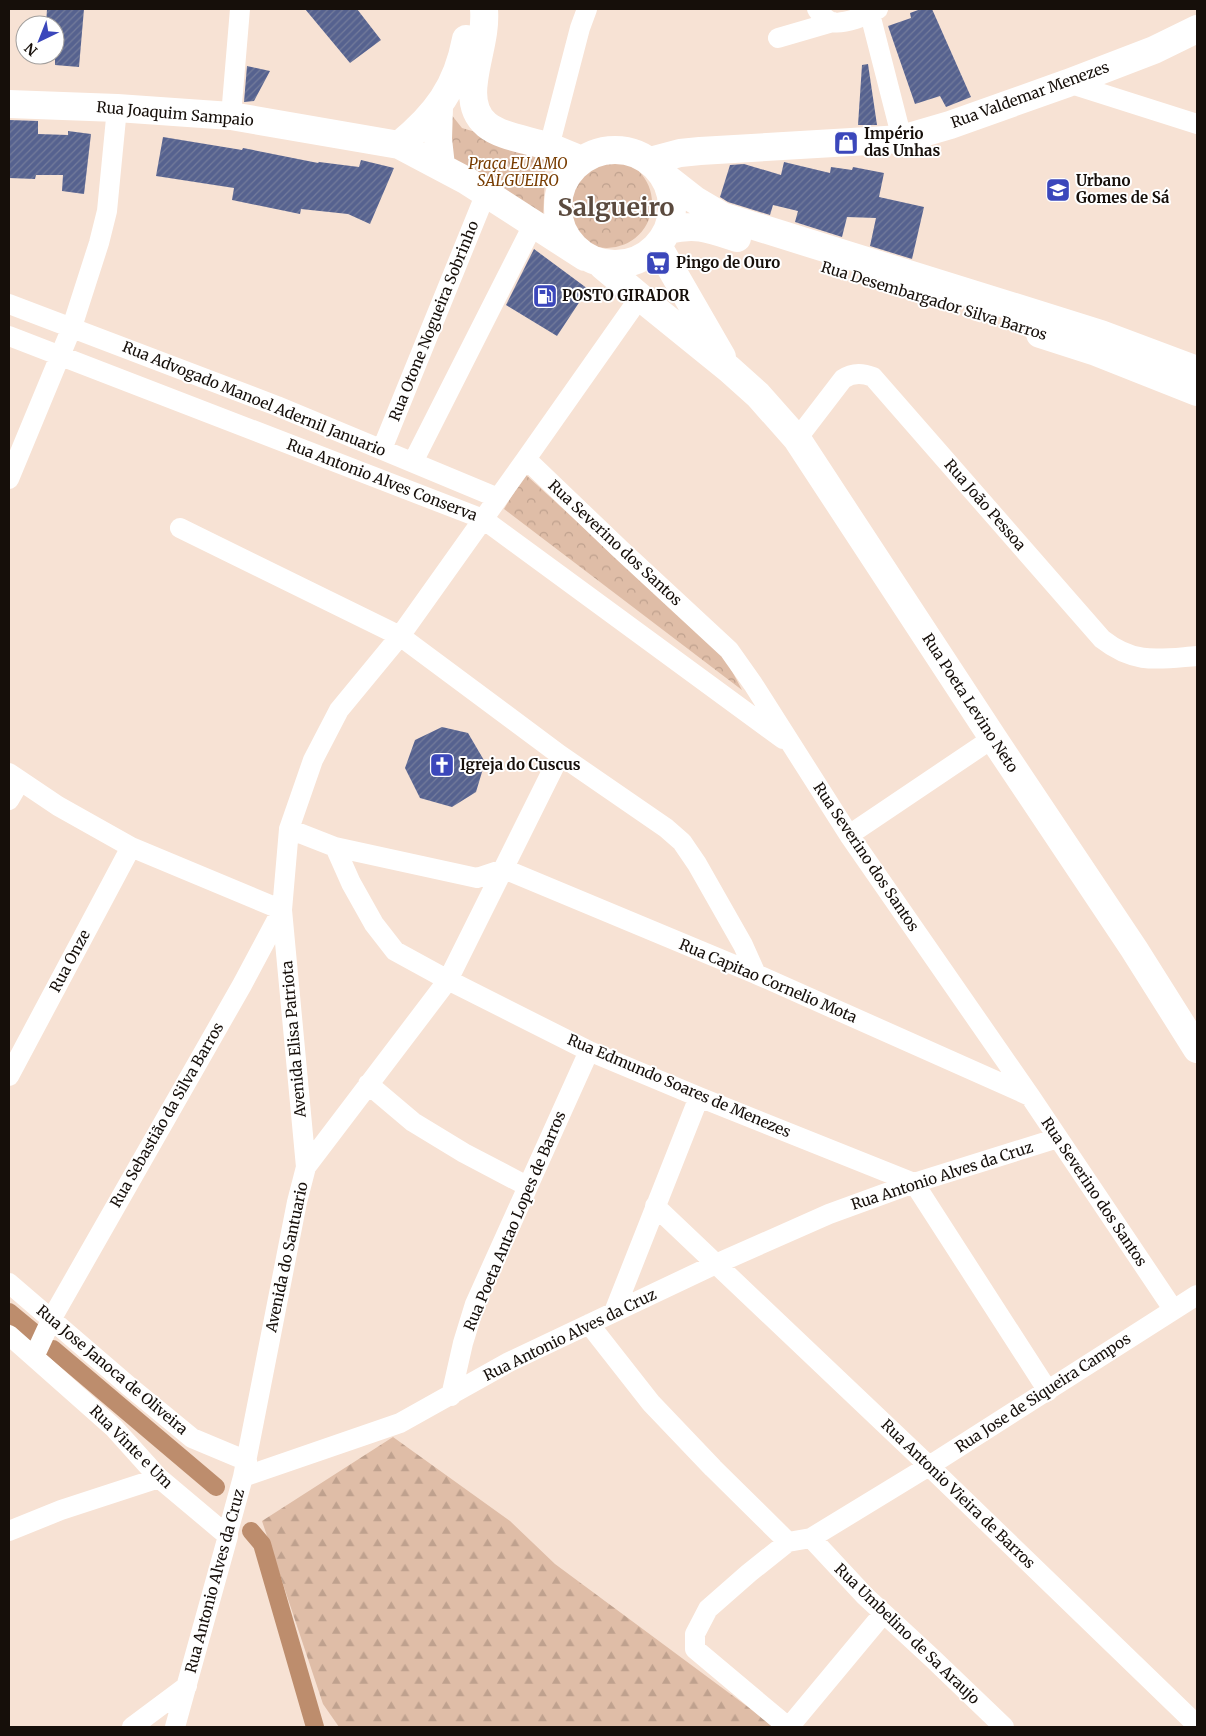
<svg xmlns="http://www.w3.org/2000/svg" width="1206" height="1736" font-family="Merriweather,serif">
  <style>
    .forest { fill: url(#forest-firs) }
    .park { fill: url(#park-crowns) }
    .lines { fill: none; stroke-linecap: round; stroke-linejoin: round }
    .canal { stroke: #bd8d6d; stroke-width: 18 }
    .building { fill: url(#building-hatch) }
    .street { stroke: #fff; stroke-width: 20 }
    .secondary { stroke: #fff; stroke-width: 28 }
    .labels { text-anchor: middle; stroke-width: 4; stroke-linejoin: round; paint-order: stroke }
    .street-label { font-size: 15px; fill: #160f0a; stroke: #fff }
    .poi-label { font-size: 15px; font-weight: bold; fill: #160f0a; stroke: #fff; text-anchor: start }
    .park-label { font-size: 15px; font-style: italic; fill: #783c01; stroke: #fff }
    .town-label { font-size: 25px; font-weight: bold; fill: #5b4a3e; stroke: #fff }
  </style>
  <defs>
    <pattern id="forest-firs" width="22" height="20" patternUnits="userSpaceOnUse" patternTransform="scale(1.25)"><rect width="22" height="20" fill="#dfbda7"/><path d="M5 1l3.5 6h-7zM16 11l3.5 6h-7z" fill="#bfa18e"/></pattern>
    <pattern id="park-crowns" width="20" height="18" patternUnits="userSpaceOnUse" patternTransform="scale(1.25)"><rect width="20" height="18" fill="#dfbda7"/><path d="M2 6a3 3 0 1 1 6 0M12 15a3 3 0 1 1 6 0" fill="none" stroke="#bfa18e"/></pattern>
    <pattern id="building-hatch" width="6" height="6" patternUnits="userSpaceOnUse" patternTransform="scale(1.25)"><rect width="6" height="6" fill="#56628f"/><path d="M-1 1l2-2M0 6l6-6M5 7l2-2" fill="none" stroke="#747c9b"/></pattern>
  </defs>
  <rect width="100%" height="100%" fill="#f7e2d4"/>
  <!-- forest -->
  <path class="forest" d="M393,1437L510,1521L555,1564L748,1707L773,1727H339L323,1704L262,1521Z"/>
  <!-- park -->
  <path class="park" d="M450,113L462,128L546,153L543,219L448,159Z
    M562 203a45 45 0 1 1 90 0a45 45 0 1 1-90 0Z
    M525,474L724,656L742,690L504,509Z"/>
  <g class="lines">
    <!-- canal -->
    <path class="canal" d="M9,1312L38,1336
      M53,1349L216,1487
      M251,1531L262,1544L315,1727"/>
  </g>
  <!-- building -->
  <path class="building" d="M47,9H84L79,67L55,65V25H46Z
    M305,9H357L381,40L350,63Z
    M921,9H932L971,97L946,107L940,96L915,104L888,26L911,18L910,13Z
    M868,64L877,125H858L862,65Z
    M247,66L270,71L254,101L244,102Z
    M9,120L38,121V134L68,135V131L91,134L84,194L62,191L63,175H36L35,179L9,178Z
    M163,137L242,150L243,148L318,163L319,162L359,167L361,160L394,168L370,224L348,214L301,209L300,214L232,200L234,188L156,176Z
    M784,162L830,173L831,167L852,170L853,167L884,173L879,197L924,207L912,259L870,246L876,218L847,217L842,237L795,222L798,211L773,205L770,215L728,202L720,197L730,165L744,164L781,175Z
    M534,249L588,289L557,336L506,305Z
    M442,727L468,733L485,762L476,792L452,807L420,798L405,768L415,740Z"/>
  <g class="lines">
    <!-- street -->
    <path class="street" d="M817,9C821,14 825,20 832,22C843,25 869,15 878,9
      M870,14L902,139
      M778,38L833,22
      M1068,83L1197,124
      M231,116L240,9
      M549,147L580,28L587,9
      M9,304L277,406L498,498
      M9,336L483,519L783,739
      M797,439L843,379C853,372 863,373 873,377L1102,639C1135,665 1159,659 1197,656
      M382,449L486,193
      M526,459L640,297
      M413,462L534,223
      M9,479L72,327L99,243L107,211L117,108
      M180,528L400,636L560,755L666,828L682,842L697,864L743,945L756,974
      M9,773L58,806L131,847L282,910
      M9,800L20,781
      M289,829L335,847L477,878L504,869L756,974L1030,1096
      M849,835L993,738
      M335,847L351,883L374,924L395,951L448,980L589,1051L699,1097L914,1183
      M9,1076L131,847
      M368,1084L413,1122L464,1153L527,1186
      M306,1167L282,910L289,829L313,760L339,710L400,636L526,459L620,549L729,650L753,684L849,835L1030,1096L1173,1309
      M914,1183L1048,1391
      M655,1206L929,1466L1197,1725
      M9,1283L130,1387L192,1438L247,1461
      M614,1312L699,1097
      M589,1324L651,1403L713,1468L788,1542
      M9,1335L114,1428L159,1478L228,1536
      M34,1357L52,1318L242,985L282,910
      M451,1396L463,1343L475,1304L589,1051
      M243,1477L297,1202L306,1167L448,980L560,755
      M9,1531L61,1510L159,1478
      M811,1538L865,1596L931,1657L1004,1727
      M132,1727L187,1686
      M175,1727L228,1536V1532L243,1477L400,1423L509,1362L716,1264L829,1214L914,1183L1058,1138
      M788,1727L695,1649V1634L708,1609L749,1573L788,1542L811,1538L929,1466L1197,1295
      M789,1727L883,1614"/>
    <!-- secondary -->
    <path class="secondary" d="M484,9C486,34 477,56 474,81C466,136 511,134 550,147C560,151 571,156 582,160
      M9,104L117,108L231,116L399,145L467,181L585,257
      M439,107L438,139L441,166
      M399,145C436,115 457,87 466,39
      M558 207a57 57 0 1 1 114 0a57 57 0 1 1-114 0Z
      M650,161L680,153L700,151L902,139L950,125L1068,83L1154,50L1197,29
      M663,175L695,200L722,216L1101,334L1197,370
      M668,230C697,223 710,229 737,238
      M658,246L722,357
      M603,266L640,297L729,369L758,395L797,439L993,738L1134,949L1197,1049
      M1040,334L1096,352L1197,392"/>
  </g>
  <!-- icons -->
  <defs>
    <symbol id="shop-square" viewBox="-11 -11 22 22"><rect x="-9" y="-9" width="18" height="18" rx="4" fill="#3b47bb" stroke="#fff"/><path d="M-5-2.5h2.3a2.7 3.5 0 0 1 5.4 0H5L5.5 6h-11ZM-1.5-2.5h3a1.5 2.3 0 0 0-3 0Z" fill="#fff"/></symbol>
    <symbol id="school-square" viewBox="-11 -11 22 22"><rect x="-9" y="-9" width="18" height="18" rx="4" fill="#3b47bb" stroke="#fff"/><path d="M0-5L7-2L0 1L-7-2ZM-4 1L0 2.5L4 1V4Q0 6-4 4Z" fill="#fff"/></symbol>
    <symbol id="supermarket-square" viewBox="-11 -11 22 22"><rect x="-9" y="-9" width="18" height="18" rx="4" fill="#3b47bb" stroke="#fff"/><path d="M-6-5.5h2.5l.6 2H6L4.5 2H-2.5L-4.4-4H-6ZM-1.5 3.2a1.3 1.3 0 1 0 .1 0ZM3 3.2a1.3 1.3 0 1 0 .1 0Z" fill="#fff"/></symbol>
    <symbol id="fuel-square" viewBox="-11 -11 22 22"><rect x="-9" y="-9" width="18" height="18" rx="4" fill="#3b47bb" stroke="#fff"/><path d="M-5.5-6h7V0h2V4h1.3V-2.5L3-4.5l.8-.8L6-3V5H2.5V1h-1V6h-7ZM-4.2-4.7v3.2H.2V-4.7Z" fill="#fff"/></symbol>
    <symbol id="church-square" viewBox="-11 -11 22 22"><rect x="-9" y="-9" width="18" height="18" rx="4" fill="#3b47bb" stroke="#fff"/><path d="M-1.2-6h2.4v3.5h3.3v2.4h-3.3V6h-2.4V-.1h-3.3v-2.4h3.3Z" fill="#fff"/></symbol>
  </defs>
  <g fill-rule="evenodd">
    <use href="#shop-square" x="832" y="129" width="28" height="28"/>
    <use href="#school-square" x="1044" y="176" width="28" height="28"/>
    <use href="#supermarket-square" x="644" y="249" width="28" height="28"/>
    <use href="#fuel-square" x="531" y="282" width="28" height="28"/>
    <use href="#church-square" x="428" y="751" width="28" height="28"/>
  </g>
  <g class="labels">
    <!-- street labels -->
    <g class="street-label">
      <text transform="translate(1030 95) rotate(-20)" y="5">Rua Valdemar Menezes</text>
      <text transform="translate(175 114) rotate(5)" y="5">Rua Joaquim Sampaio</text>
      <text transform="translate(934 301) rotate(17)" y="5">Rua Desembargador Silva Barros</text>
      <text transform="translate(434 321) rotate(-68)" y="5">Rua Otone Nogueira Sobrinho</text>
      <text transform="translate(254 399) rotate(22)" y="5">Rua Advogado Manoel Adernil Januario</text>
      <text transform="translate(382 480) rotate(21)" y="5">Rua Antonio Alves Conserva</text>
      <text transform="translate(985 505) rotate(49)" y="5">Rua João Pessoa</text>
      <text transform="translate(615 543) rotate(43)" y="5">Rua Severino dos Santos</text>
      <text transform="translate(970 703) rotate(57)" y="5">Rua Poeta Levino Neto</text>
      <text transform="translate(866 857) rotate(56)" y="5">Rua Severino dos Santos</text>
      <text transform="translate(70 961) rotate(-62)" y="5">Rua Onze</text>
      <text transform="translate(768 981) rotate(23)" y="5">Rua Capitao Cornelio Mota</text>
      <text transform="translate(294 1039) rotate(-95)" y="5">Avenida Elisa Patriota</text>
      <text transform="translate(679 1086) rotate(23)" y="5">Rua Edmundo Soares de Menezes</text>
      <text transform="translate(167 1115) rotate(-60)" y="5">Rua Sebastião da Silva Barros</text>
      <text transform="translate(942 1176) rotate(-18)" y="5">Rua Antonio Alves da Cruz</text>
      <text transform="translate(1094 1192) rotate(56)" y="5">Rua Severino dos Santos</text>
      <text transform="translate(515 1221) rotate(-67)" y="5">Rua Poeta Antao Lopes de Barros</text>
      <text transform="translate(287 1257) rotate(-78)" y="5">Avenida do Santuario</text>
      <text transform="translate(570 1335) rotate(-26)" y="5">Rua Antonio Alves da Cruz</text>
      <text transform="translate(112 1370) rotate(40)" y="5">Rua Jose Janoca de Oliveira</text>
      <text transform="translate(1043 1393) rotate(-33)" y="5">Rua Jose de Siqueira Campos</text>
      <text transform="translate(131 1447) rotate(45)" y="5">Rua Vinte e Um</text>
      <text transform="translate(958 1494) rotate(44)" y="5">Rua Antonio Vieira de Barros</text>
      <text transform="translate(215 1581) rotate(-75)" y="5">Rua Antonio Alves da Cruz</text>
      <text transform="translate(907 1634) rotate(44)" y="5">Rua Umbelino de Sa Araujo</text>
    </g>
    <!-- poi labels -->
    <g class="poi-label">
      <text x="864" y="139">Império<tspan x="864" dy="17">das Unhas</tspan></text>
      <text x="1076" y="186">Urbano<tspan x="1076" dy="17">Gomes de Sá</tspan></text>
      <text x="676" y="268">Pingo de Ouro</text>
      <text x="562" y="301">POSTO GIRADOR</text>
      <text x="460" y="770">Igreja do Cuscus</text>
    </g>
    <!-- park labels -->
    <g class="park-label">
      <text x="518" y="169">Praça EU AMO<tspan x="518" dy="17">SALGUEIRO</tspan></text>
    </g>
    <!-- town labels -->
    <g class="town-label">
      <text x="616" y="216">Salgueiro</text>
    </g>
  </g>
  <!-- border -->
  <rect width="1206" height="1736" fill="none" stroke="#160f0a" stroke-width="20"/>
  <!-- north arrow -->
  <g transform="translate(40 40) rotate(223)"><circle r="24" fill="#ffffff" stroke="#a29f9d"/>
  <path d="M0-4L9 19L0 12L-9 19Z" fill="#3b47bb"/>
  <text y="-8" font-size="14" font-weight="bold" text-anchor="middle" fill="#160f0a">N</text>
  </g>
</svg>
